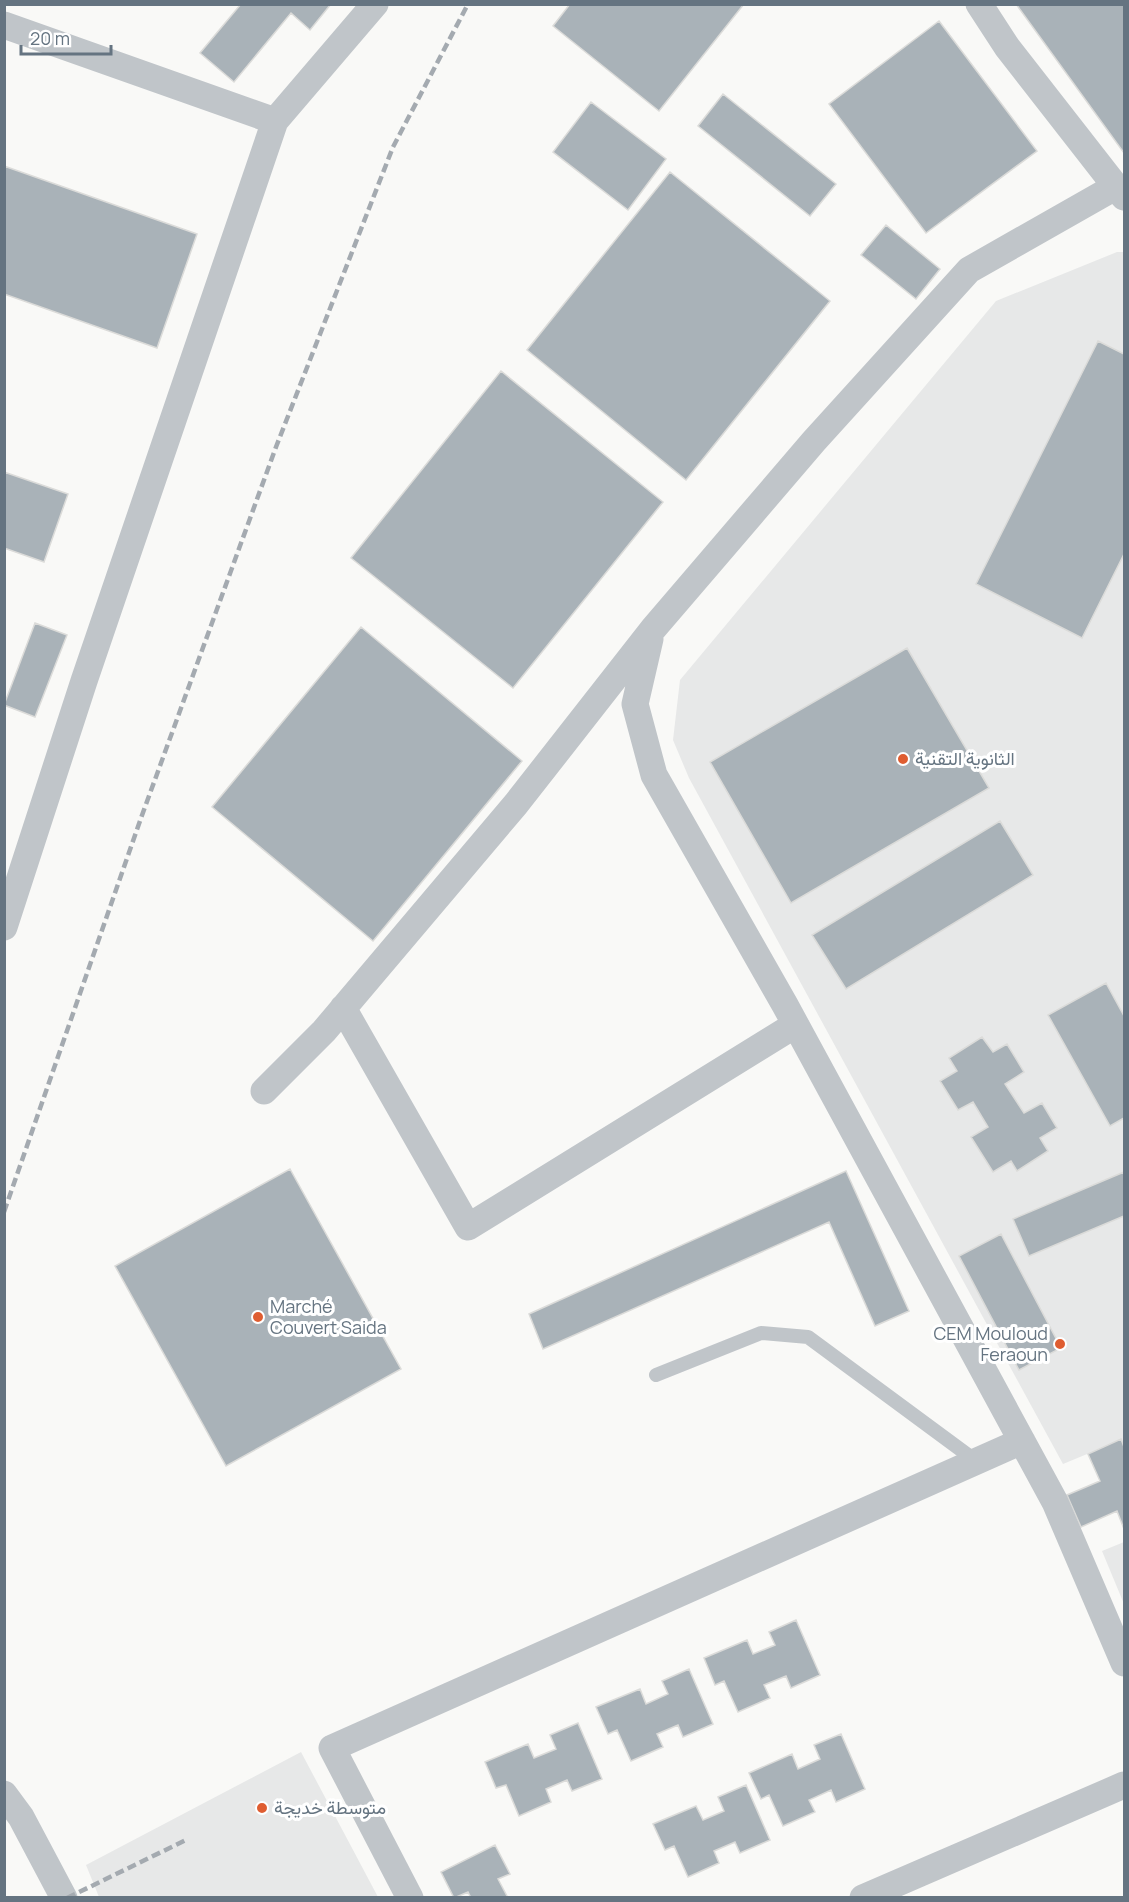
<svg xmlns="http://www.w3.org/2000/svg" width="1129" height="1902" font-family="Manrope,Vazirmatn,sans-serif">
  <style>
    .built { fill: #e7e8e8 }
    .building { fill: #a9b2b8; stroke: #dbdbd9; stroke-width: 1.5 }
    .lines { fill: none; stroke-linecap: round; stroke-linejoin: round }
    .service { stroke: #c0c5c9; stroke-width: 14 }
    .minor { stroke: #c0c5c9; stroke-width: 27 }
    .rail { stroke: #a4aab0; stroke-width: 4.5; stroke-dasharray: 9 4.5; stroke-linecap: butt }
    .poi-dot { fill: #df5d31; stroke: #fff; stroke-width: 2 }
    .labels { text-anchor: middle; stroke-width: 6; stroke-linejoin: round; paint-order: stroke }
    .poi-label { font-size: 18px; fill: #657481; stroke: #fff; text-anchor: start }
  </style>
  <rect width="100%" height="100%" fill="#f9f9f7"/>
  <!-- built -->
  <path class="built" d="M1117,252H1124V1447L1121,1440L1063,1464L689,778L673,740L680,680L996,301Z
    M1124,1542V1604L1102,1551Z
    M301,1752L378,1897H99L86,1865Z"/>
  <!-- building -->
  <path class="building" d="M241,4H331L310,30L291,13L234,82L200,53Z
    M570,4H744L659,111L553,26Z
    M1016,4H1124V153Z
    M939,21L1037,151L926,233L829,104Z
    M723,94L836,184L810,216L698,126Z
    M591,102L666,159L628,210L553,152Z
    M4,166L197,234L157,348L4,294Z
    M670,172L830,301L686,480L527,350Z
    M886,225L940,269L916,299L861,255Z
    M1098,341L1124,354V554L1082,638L976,584Z
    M501,371L663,502L513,688L351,558Z
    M4,472L68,494L44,562L4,548Z
    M35,623L67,635L35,717L4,705Z
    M361,627L522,761L373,941L212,807Z
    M907,648L989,788L791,903L710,762Z
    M1000,821L1033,875L846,989L812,935Z
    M1106,983L1124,1016V1118L1110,1126L1048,1015Z
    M982,1037L993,1052L1007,1044L1024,1072L1005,1084L1024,1113L1042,1103L1057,1128L1040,1138L1048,1151L1017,1171L1011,1161L993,1172L971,1137L988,1127L973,1102L958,1110L940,1081L957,1071L949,1058Z
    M290,1169L401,1369L226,1466L115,1266Z
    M846,1171L909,1311L875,1326L829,1222L543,1349L529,1314Z
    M1124,1172V1216L1029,1256L1013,1219Z
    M1001,1234L1061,1348L1019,1370L959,1256Z
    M1121,1439L1124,1447V1529L1117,1511L1081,1527L1067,1495L1100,1481L1088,1454Z
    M796,1620L820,1675L791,1688L786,1676L764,1685L770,1698L738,1712L724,1681L715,1685L704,1658L747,1640L753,1654L775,1645L769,1632Z
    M689,1669L713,1724L683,1737L678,1725L657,1734L663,1747L631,1761L617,1730L608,1734L596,1707L640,1689L646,1704L668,1694L662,1681Z
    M578,1723L602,1779L572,1791L567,1780L546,1789L551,1802L519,1816L506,1785L496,1788L485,1762L528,1744L534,1758L556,1749L550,1735Z
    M841,1734L865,1789L836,1802L831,1790L809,1800L815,1812L783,1826L769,1795L761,1799L749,1773L792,1754L798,1769L820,1759L814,1745Z
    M746,1785L770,1840L740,1853L735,1842L714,1851L719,1863L688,1877L674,1846L665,1850L653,1824L696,1806L703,1820L724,1811L718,1797Z
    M495,1845L510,1874L498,1879L508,1898H471L468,1892L454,1898L441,1872Z"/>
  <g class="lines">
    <!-- service -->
    <path class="service" d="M656,1375L761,1333L808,1337L976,1461"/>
    <!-- minor -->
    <path class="minor" d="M979,4L1007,47L1124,197
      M4,25L275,121L375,4
      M650,639L635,704L654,775L785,1005L1055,1502L1124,1663
      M4,927L84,681L275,121
      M343,1008L468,1227L795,1025
      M264,1091L324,1031L516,804L653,629L814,441L969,270L1115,187
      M4,1794L21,1817L64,1898
      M410,1898L332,1748L1022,1441
      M863,1898L1124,1785"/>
    <!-- rail -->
    <path class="rail" d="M4,1212L141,818L276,447L393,147L468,4
      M67,1898L188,1839"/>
  </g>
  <!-- markers -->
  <g class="poi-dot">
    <circle cx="903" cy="759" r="6"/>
    <circle cx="258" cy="1317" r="6"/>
    <circle cx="1060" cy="1344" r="6"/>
    <circle cx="262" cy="1808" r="6"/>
  </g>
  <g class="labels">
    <!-- poi labels -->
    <g class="poi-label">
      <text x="915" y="765">الثانوية التقنية</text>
      <text x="270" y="1313">Marché<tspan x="270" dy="21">Couvert Saida</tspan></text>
      <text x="1048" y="1340" text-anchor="end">CEM Mouloud<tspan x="1048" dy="21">Feraoun</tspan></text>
      <text x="274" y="1814">متوسطة خديجة</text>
    </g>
  </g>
  <!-- border -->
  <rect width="1129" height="1902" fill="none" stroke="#657481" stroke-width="12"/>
  <!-- scale -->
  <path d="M21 45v9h90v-9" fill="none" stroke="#657481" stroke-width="3"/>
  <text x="30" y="45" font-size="18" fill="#657481" stroke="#ffffff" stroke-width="4.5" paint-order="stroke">20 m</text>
</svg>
